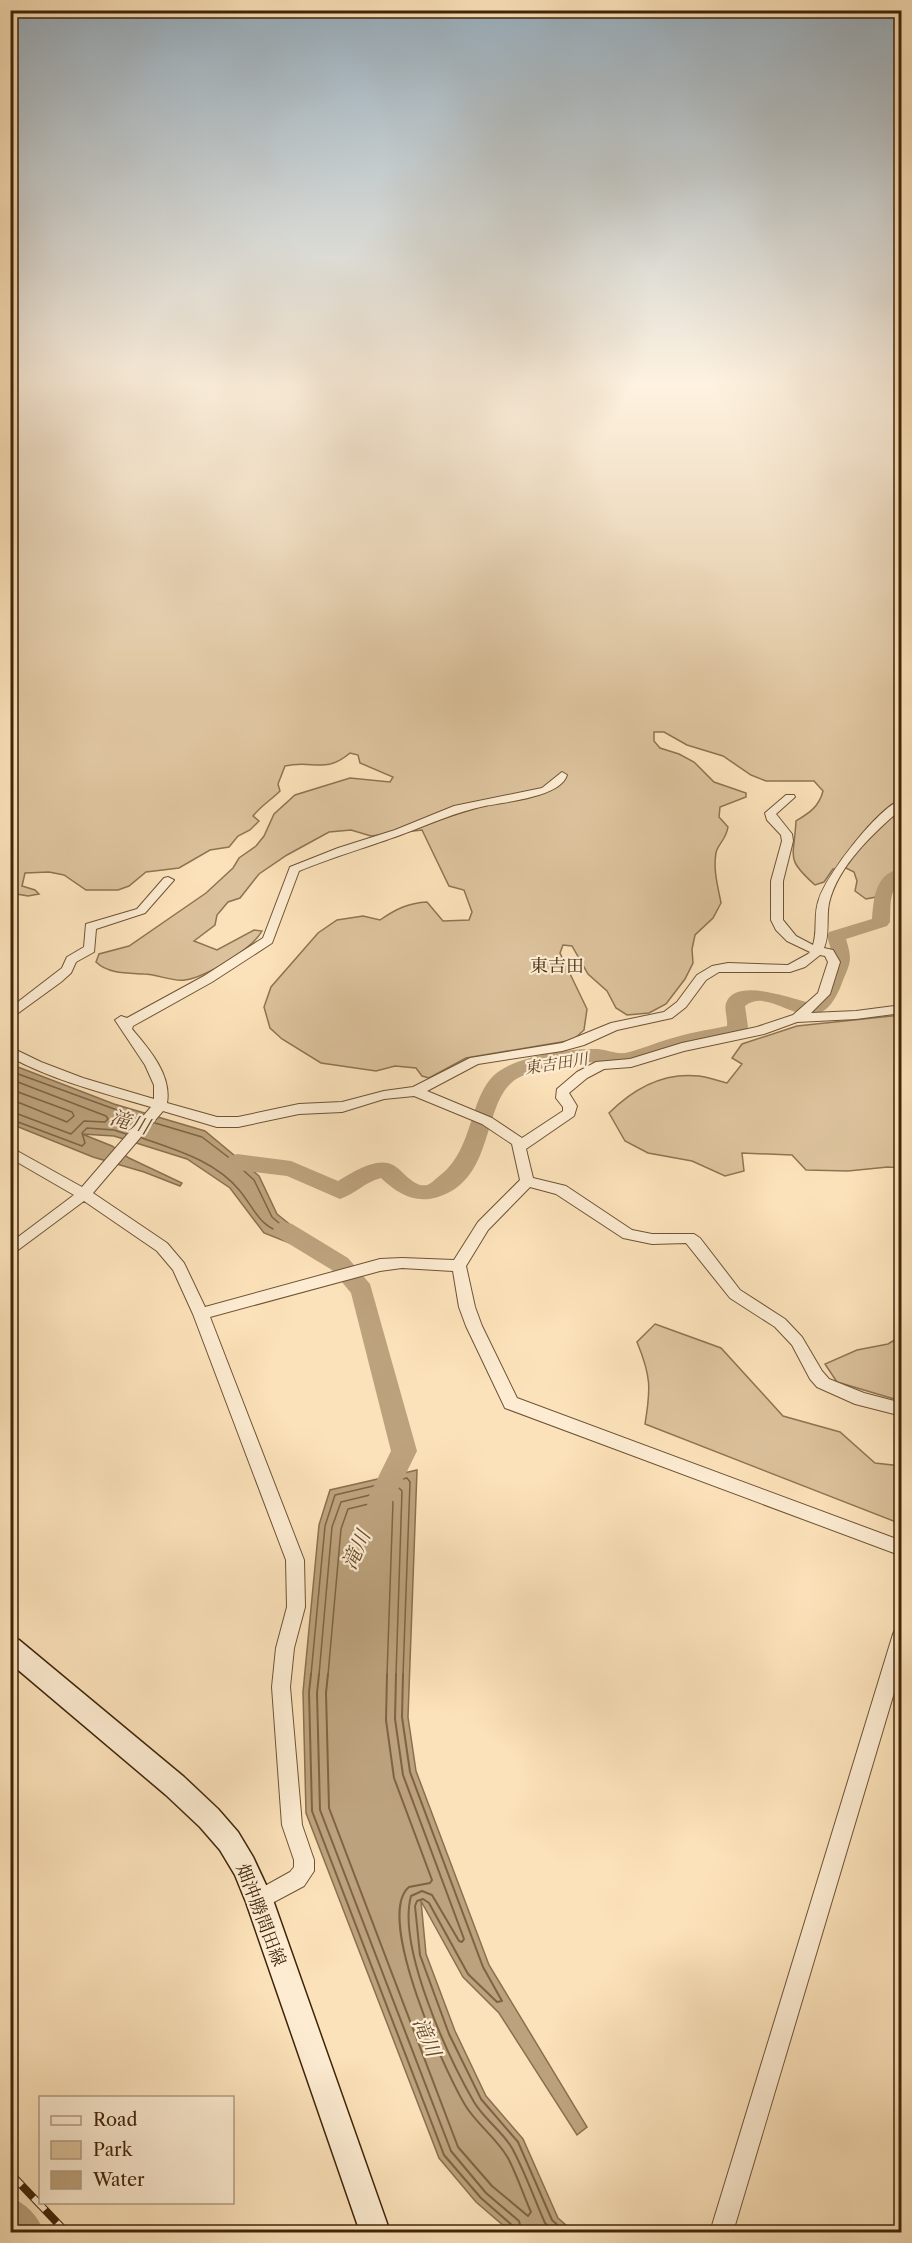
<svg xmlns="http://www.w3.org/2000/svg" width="912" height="2243" font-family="'Libre Caslon Text','Noto Serif JP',serif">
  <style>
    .green { fill: #dcc29c; stroke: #8e7452; stroke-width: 1.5 }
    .water { fill: #bca27d; stroke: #8a704e; stroke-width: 1.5 }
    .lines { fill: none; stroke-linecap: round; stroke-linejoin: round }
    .shore-far1 { stroke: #7e6442; stroke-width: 1.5 }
    .shore { stroke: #7e6442; stroke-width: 2 }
    .river { fill: #bca27d; fill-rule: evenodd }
    .street-casing { stroke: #6e5434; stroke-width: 2 }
    .secondary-casing { stroke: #3f2508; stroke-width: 3 }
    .street { fill: #fdecd2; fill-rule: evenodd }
    .secondary { fill: #fdecd2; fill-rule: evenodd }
    .rail-casing { stroke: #3f2508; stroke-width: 8 }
    .rail { stroke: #fdecd2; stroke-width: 6; stroke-dasharray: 17; stroke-linecap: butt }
    .labels { text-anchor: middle; stroke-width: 4.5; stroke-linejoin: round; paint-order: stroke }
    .water-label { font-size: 16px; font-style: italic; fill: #644a2b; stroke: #fdecd2 }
    .quarter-label { font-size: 18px; fill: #3f2508; stroke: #fdecd2 }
    .near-street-label { font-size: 18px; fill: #3f2508; stroke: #fdecd2 }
    .near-water-label { font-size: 20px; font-style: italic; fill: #644a2b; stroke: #fdecd2 }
  </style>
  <rect width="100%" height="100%" fill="#fce2ba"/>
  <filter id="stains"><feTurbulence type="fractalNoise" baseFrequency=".00333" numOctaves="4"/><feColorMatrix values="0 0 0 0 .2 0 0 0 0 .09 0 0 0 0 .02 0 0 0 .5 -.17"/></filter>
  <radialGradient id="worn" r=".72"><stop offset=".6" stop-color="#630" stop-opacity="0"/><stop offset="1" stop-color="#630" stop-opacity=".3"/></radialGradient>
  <!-- green -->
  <path class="green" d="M10,384H901V870L888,875L876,897L866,899L855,891L857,881L854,872L846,868L833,869L824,882L815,885C785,858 794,859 796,821C809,813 819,807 823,791L814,781H766L751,775L723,756L687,745L664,732H654V741L660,748L679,754L694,762L714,782L746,793V797L720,807L719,817L728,827C726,840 717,845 716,853C713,870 718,887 721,903L713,918L695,935L692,949L693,963L685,979L666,1004L649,1013L627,1015L616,1008L607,991L588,974L572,946L563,945L560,953L587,1009L584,1030L573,1040L466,1058L429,1078L422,1076L416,1068L395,1066L376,1071L321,1063L282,1039L270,1028L264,1007L271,987L318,933L337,920L363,916L380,920C396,909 408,903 427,902L443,921L469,920L472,912L464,890L449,886L422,830L371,836L351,830L329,832L287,855L259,874L240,898L228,902L217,915L215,925L194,941L217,950L254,930L262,931C252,949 206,977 185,980C172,982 157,974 144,974C128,973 108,974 96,962L99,954L129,946L206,893L233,868L239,858L256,846L264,836L274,814L295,795L350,778L390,782L393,777L360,763L358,755L350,753C324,775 313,759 285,766L278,784L280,791C271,800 262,805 253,816L259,821L250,830L238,836L229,847L210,850L179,868L146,872L129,886L118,890H86L64,875L49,872L25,873L22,886L35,890L39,894L28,896L11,893Z
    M901,1015V1168L888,1167L848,1171L806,1170L792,1155L742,1153L744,1171L725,1176L692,1161L648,1153L625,1141L609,1113C633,1089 663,1072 699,1076C708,1077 718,1081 727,1083L742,1064L732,1058L742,1044L797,1026Z
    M655,1324L721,1348L783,1416L840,1432L875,1463L901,1466V1524L645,1424C651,1388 651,1376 637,1342Z
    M901,1336V1401L837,1382L825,1364L857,1350L888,1344Z"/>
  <!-- water -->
  <path class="water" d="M10,1064L114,1104L205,1131L259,1176L277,1214L292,1226L315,1240L302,1248L264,1233L230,1188L187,1159L114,1136L82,1134L112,1146L129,1158L182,1183L180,1186L144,1172L93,1157L11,1124Z
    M417,1470L408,1717L416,1771L489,1965L587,2127L577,2135L499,2013L463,1977L421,1901L426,1954L455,2031L486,2096L523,2139L558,2218L574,2232H511L476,2202L439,2158L306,1813L303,1692L319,1525L330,1490Z"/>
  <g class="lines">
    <!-- shore-far1 -->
    <path class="shore-far1" d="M10,1071L139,1118
      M10,1079L106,1116L108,1119L105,1122L84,1121L71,1134L10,1111
      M10,1089L72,1112L74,1116L67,1122L20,1103L10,1102
      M10,1119L82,1146L85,1143L82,1133L87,1128L114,1130L126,1134
      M142,1138C176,1150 216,1161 240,1191C254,1208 261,1230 286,1233V1229L272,1217L254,1180L232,1160L202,1137L155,1123
      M311,1675L325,1526L335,1495L407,1478L410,1482L403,1675
      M319,1675L332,1527L341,1502L399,1488L402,1491L396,1675
      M328,1675L341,1529L348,1509L389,1499L393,1502L387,1675"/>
    <!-- shore -->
    <path class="shore" d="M311,1674L309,1692L312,1811L444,2155L481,2198L513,2226L515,2232
      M319,1674L317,1693L320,1810L451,2151L486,2193L519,2221L522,2232
      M328,1674L326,1693L329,1808L458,2147L492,2186L528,2216L531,2212C523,2194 517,2175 508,2158C497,2139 479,2126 467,2108C446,2075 374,1916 409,1887L430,1883L432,1880L394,1778L386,1720L387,1674
      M396,1674L395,1719L403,1775L464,1939L462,1942L459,1941L432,1895L422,1891L411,1896C397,1947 448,2057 474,2102C484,2119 502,2131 512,2148C525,2172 534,2198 545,2223L554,2232
      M403,1674L402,1717L410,1772L483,1967L502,2001L497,2002L468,1974L429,1903L423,1899L417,1901L415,1906L420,1955L449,2034L481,2099L518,2142L552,2220L565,2232"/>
    <!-- river -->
    <path class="river" d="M902,868V880C888,891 891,907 890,922L887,926L846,939C853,962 850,962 842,983C816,1053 775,982 745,1006L748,1027C745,1031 743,1034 738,1036C721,1043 702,1042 684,1047C664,1053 644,1064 623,1066C615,1067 608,1064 600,1063C575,1060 542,1066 520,1077C480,1096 498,1179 438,1197C415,1204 398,1194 381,1178C365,1182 355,1194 340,1199L287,1176L237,1170L229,1167L226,1162L229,1157L237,1154L291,1161L338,1181C351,1173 377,1156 393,1165C403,1170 413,1188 427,1185C431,1184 435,1179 438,1177C477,1149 467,1091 501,1070C524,1055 572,1048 598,1049C608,1050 616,1054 625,1053C640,1050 654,1043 669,1039C688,1033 707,1030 727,1026C728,1020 724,1009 726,1003C736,976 794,1000 812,1003L817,998L833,957L827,936L829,932L872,919C874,896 875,874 902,868Z
      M284,1222L292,1224L348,1258L370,1284L417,1451L388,1510L379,1513L370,1510L366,1502L391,1451L351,1293L332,1270L276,1236L273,1230L276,1224Z
      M10,2197C27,2204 38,2216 44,2232H10Z"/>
    <defs>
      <path id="street" d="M562,772L567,775C561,797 504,802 485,806C456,812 430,824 403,834C368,847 333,857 299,871L272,943L212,982L133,1026L132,1029C149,1049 172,1075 167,1103L217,1117H238L299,1104L342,1102L384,1091L413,1087L470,1058L562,1043L611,1023L664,1012L677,1002L697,975L712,966L728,963L788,965L808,954L810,952L787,941L776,930L771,920V881L782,841L781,835L767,820L765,813L786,795H794L795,797L776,814L792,834L793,841L783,881V920L796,936L813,945C818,930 813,914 819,899C827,874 877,809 902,799V808C874,833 838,865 829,903C826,918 830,934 824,948L833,950L840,962L830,994L811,1013L856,1011L902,1005V1013L856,1019L797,1022L764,1034L684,1051L631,1067L604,1069L587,1078L569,1093L577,1106L574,1116L526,1149L533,1178L566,1186L632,1230L652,1234H694L700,1238L740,1290L785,1319L802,1337L822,1371L829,1379L864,1393L902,1403V1416L855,1404L817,1387L810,1379L792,1345L775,1327L730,1298L686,1243L652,1244L623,1238L556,1194L530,1187L488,1230L466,1266L475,1307L482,1326L517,1398L902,1541V1556L505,1408L466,1326L459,1307L453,1271L402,1268L380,1271L210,1317L304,1560L305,1607L294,1648L290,1687L302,1825L314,1860V1871L304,1886L259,1910L252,1907L249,1900L252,1893L290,1872L294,1867V1860L282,1825L272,1687L276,1648L287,1607L286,1560L193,1314L173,1270L157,1251L84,1201L10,1256V1243L74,1195L10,1158V1147L82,1187L151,1107C103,1093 55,1081 10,1057V1047L41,1062L83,1078L154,1099V1085L145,1065L115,1020L121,1016L127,1018L204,976L263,938L290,867L338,848L395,830L454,806L542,788ZM820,955L825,956L828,962L818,993L793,1015L757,1027L682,1043L630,1059L596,1062L577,1072L557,1089L556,1098L563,1107V1111L522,1138L492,1118L427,1091L478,1064L562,1051L584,1045L617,1030L672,1018L686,1007L706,980L719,972H790L805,967ZM414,1096L482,1124L512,1144L520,1180L478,1222L454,1260L402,1258L380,1259L205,1307L184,1263L167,1243L93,1193L163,1111L217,1127H238L299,1114L342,1112L384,1099Z
        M168,877L174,880L145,913L96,929L94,952L76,962L71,973L61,982L10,1019V1008L62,968L67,957L84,947L86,924L137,909L164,878Z
        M902,1626V1666L733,2232H710L893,1634L896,1628Z"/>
      <path id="secondary" d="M10,1637L19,1640L184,1777L218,1809L238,1832L253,1857L273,1900L390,2232H360L246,1902L235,1875L220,1850L200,1827L166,1795L10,1663Z"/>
    </defs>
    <!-- street casing -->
    <use href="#street" class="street-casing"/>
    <!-- secondary casing -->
    <use href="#secondary" class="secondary-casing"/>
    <!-- street -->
    <use href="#street" class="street"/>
    <!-- secondary -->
    <use href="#secondary" class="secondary"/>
    <defs>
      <path id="rail" d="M10,2173L66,2232"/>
    </defs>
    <!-- rail casing -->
    <use href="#rail" class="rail-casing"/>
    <!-- rail -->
    <use href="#rail" class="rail"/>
  </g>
  <!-- sky -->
  <linearGradient id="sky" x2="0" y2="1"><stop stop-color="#96adbd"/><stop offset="0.55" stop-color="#fef2e0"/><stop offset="1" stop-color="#fef2e0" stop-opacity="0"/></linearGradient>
  <rect width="912" height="698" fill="url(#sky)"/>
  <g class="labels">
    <!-- water labels -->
    <g class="water-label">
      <text transform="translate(556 1063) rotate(-9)" y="6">東吉田川</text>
    </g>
    <!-- quarter labels -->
    <g class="quarter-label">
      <text x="557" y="972">東吉田</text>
    </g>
    <!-- near-street labels -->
    <g class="near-street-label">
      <text transform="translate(261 1915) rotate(69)" y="6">畑沖勝間田線</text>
    </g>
    <!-- near-water labels -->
    <g class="near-water-label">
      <text transform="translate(130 1122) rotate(16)" y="7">滝川</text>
      <text transform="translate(356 1550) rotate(-66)" y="7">滝川</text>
      <text transform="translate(427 2037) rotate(67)" y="7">滝川</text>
    </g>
  </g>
  <!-- margin -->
  <rect width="912" height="2243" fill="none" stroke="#fce2ba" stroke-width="36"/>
  <rect x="12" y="12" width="888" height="2219" fill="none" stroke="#3f2508" stroke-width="3"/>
  <rect x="18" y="18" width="876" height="2207" fill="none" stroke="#3f2508" stroke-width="1.5"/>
  <!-- legend -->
  <rect x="39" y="2096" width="195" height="108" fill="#fdecd2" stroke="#b19c81" stroke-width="1.5"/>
  <rect x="51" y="2116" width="30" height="9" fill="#fdecd2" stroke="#b19c81" stroke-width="1.5"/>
  <text x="93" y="2126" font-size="18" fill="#3f2508">Road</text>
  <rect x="51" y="2141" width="30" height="18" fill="#dcc29c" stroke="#b19c81" stroke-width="1.5"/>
  <text x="93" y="2156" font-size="18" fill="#3f2508">Park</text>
  <rect x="51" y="2171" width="30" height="18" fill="#bca27d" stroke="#b19c81" stroke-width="1.5"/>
  <text x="93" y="2186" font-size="18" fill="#3f2508">Water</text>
  <rect width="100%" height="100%" filter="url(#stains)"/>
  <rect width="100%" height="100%" fill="url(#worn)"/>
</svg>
